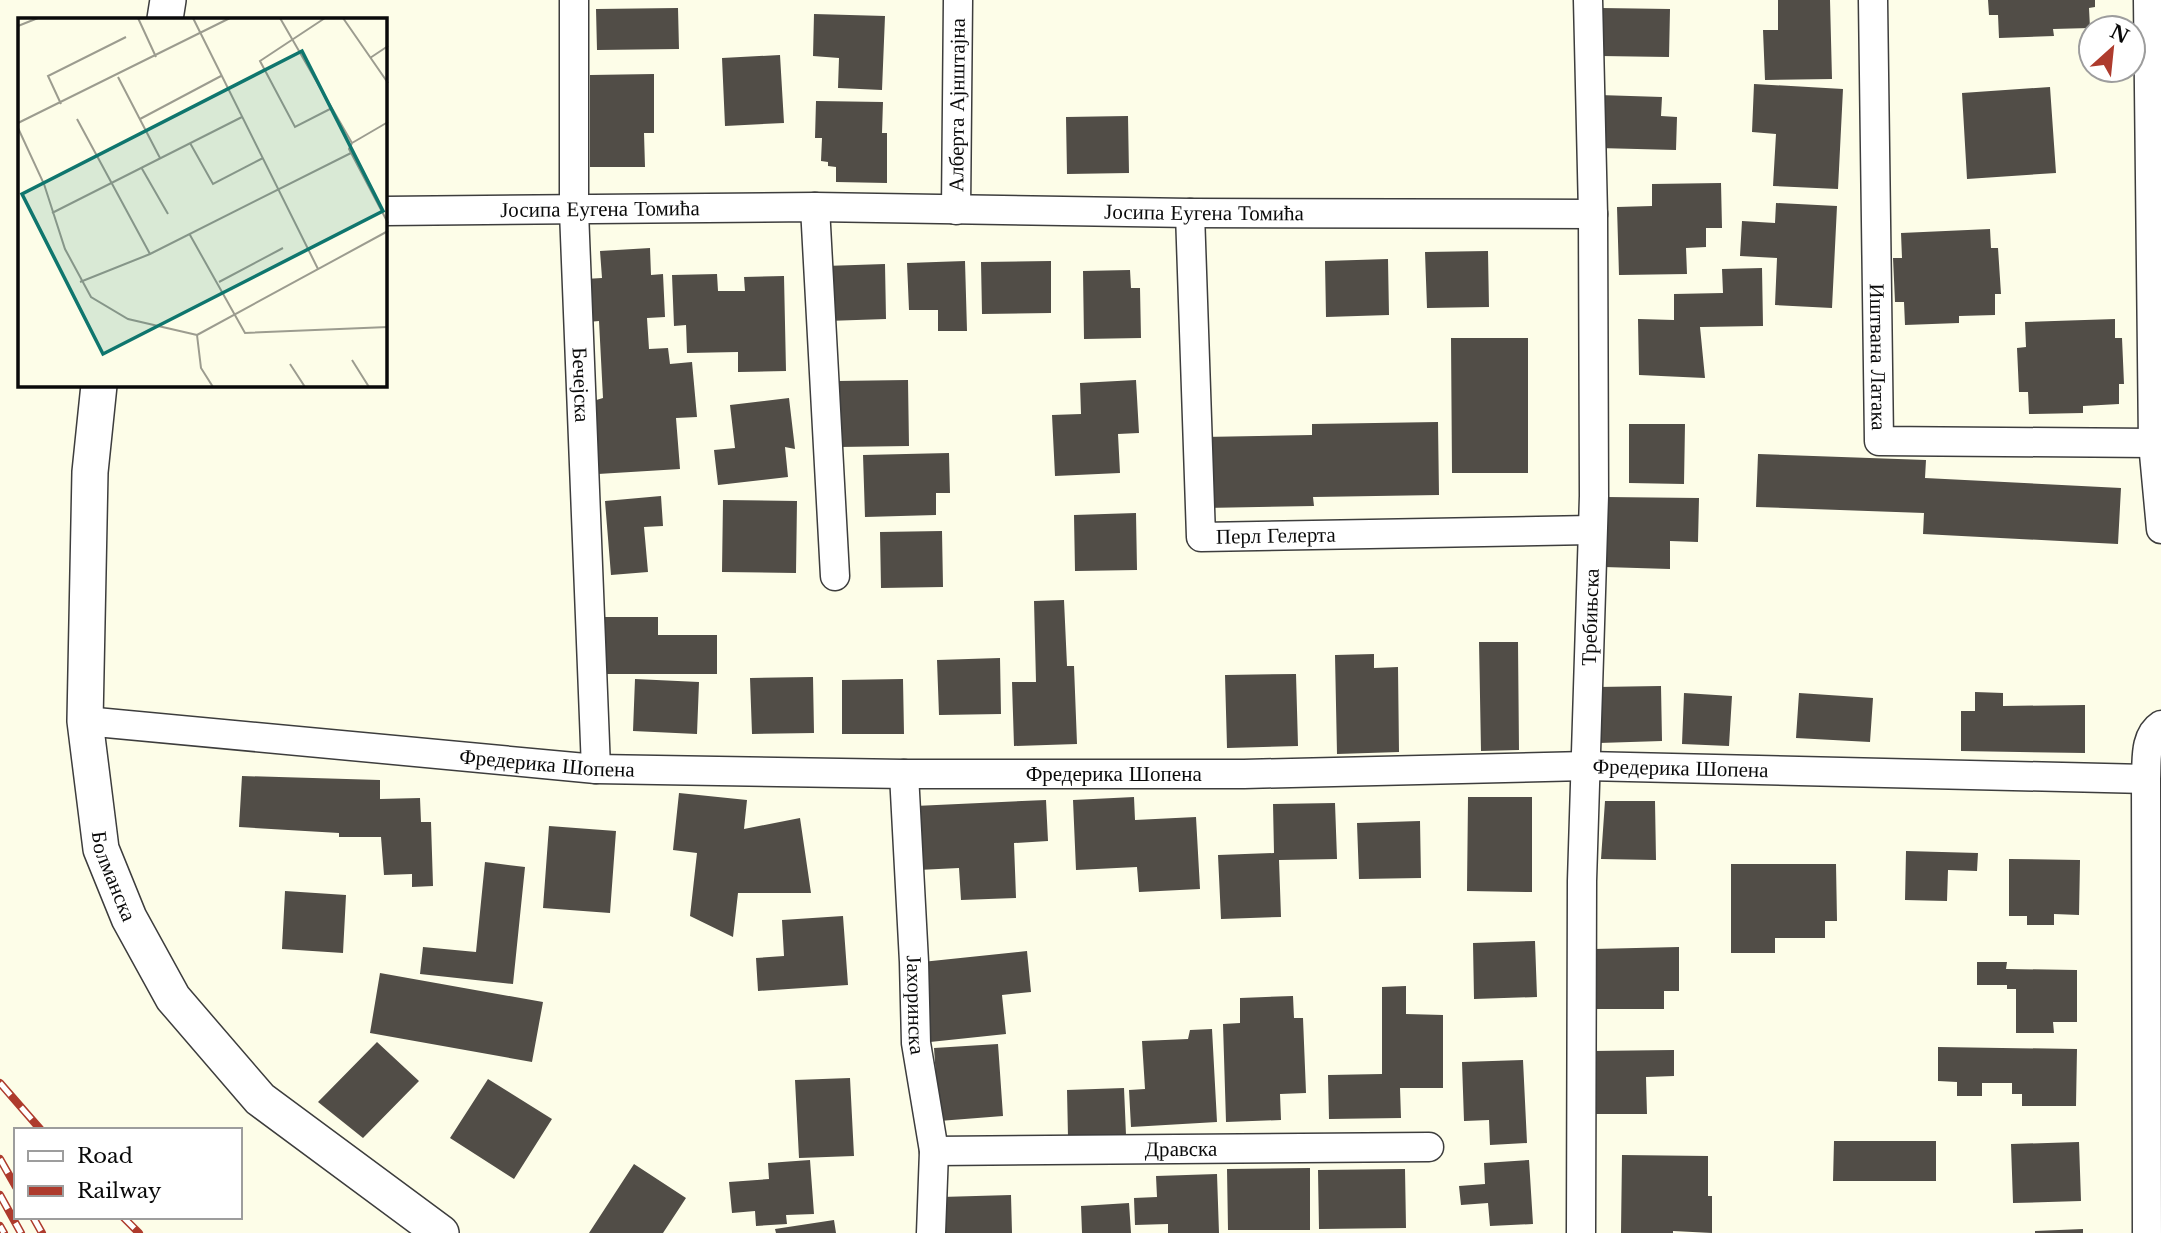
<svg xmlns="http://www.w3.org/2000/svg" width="2161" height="1233" font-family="'Libre Baskerville',serif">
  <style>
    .building { fill: #514d47 }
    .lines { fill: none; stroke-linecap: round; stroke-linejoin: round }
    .minor-casing { stroke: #3d3d3d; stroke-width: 31 }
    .tertiary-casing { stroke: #3d3d3d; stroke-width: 38 }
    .minor { stroke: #fff; stroke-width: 28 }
    .tertiary { stroke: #fff; stroke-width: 35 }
    .rail-casing { stroke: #ae3b2d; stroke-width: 8 }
    .rail { stroke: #fff; stroke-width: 5; stroke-dasharray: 16; stroke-linecap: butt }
    .labels { text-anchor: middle; stroke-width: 7; stroke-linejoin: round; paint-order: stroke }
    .street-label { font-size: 21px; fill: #0a0a0a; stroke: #fff }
    .inset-road { fill: none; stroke: #9c9c8f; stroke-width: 2 }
    .view { fill: #0f766e; fill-opacity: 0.15; stroke: #0f766e; stroke-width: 3.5 }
    .inset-edge { fill: none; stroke: #0a0a0a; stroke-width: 3.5 }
  </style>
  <rect width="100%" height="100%" fill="#fdfde8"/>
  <!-- building -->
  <path class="building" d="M1778,0H1830L1832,79L1765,80L1763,30H1778Z
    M1988,0H2095V7L2089,8L2090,28L2053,29L2054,36L1999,38L1998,15H1989Z
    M678,8L679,49L597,50L596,9Z
    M1601,8L1670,9L1669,57L1601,56Z
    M814,14L885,16L882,90L838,88L839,58L813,56Z
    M780,55L784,123L725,126L722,58Z
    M654,74V133H644L645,167H590V75Z
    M1754,84L1843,89L1838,189L1773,186L1776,134L1752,132Z
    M2050,87L2056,173L1967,179L1962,93Z
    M1599,95L1662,97L1661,116L1677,117L1676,150L1598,148Z
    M816,101L883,102L882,133H887V183L836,182V167L828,166V162L821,161L822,138H815Z
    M1128,116L1129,173L1067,174L1066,117Z
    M1721,183L1722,228H1706V247L1686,248L1687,274L1619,275L1617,207L1652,206V184Z
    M1776,203L1837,206L1832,308L1775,305L1777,258L1740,256L1742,221L1775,223Z
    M1990,229L1991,248H1998L2001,294H1995V315L1959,316V323L1905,325L1904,302H1895L1893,258H1902L1901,233Z
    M650,248L651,275L663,274L665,317L647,318L649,349L668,348L670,364L692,362L697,417L676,418L680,469L598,474L593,401L603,398L599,321L588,322L585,279L602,278L600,251Z
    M1488,251L1489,307L1427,308L1425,252Z
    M1388,259L1389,315L1326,317L1325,261Z
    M965,261L967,331H938V310H909L907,263Z
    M1051,261V313L982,314L981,262Z
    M885,264L886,319L827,321L825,266Z
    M1762,268L1763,326L1700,327L1705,378L1639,375L1638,319L1674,320V294L1723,293L1722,269Z
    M1130,270L1131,288H1140L1141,338L1084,339L1083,271Z
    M717,274L718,291H745L744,277L784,276L786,371L738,372V352L687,353L686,325L674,326L672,275Z
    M2115,319V338H2122L2124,384H2119V404L2083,406V413L2029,414L2028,392H2019L2017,348L2026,347L2025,322Z
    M1451,338H1528V473H1452Z
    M908,380L909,446L839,447L837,381Z
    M1136,380L1139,433L1118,434L1120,473L1055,476L1052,415L1081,414L1080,383Z
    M789,398L795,449L785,447L788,477L718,485L714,450L735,448L730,405Z
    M1438,422L1439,495L1313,497L1314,506L1204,508L1203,437L1312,435V424Z
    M1629,424H1685L1684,484L1629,483Z
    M949,453L950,493H936V515L865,517L863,455Z
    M1758,454L1926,460L1925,478L2121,488L2118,544L1923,534L1924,513L1756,507Z
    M661,496L663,526L644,527L648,572L611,575L605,501Z
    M1606,497L1699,498L1698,542L1670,541V569L1604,567Z
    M723,500L797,501L796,573L722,572Z
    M1136,513L1137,570L1075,571L1074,515Z
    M942,531L943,587L881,588L880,532Z
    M1064,600L1067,666H1074L1077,744L1014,746L1012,682H1036L1034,601Z
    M602,617H658V635H717V674H602Z
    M1479,642H1518L1519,750L1481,751Z
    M1374,654V668L1398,667L1399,752L1337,754L1335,655Z
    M1000,658L1001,714L939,715L937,660Z
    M1296,674L1298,746L1227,748L1225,675Z
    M813,677L814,733L752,734L750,678Z
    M635,679L699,682L697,734L633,731Z
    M903,679L904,734H842V680Z
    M1661,686L1662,741L1599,743L1597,687Z
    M1975,692L2003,693V706L2085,705V753L1961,751V711H1975Z
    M1684,693L1732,696L1729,746L1682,744Z
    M1799,693L1873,698L1870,742L1796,738Z
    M242,776L380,780V799L420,798L421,822H431L433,886L412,887V874L384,875L381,837H339V833L239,827Z
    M679,793L747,800L744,829L800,818L811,893H738L733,937L690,916L697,853L673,850Z
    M1134,797L1135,820L1196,817L1200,889L1139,892L1137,867L1076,870L1073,800Z
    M1468,797H1532V892L1467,891Z
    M1046,800L1048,841L1014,843L1016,898L961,900L959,868L918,870L915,806Z
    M1605,801H1655L1656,860L1601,859Z
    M1335,803L1337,859L1279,860L1281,917L1221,919L1218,855L1274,853L1273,804Z
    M1420,821L1421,878L1359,879L1357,823Z
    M549,826L616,831L610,913L543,908Z
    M1906,851L1978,853L1977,871L1948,870L1947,901L1905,900Z
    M2009,859L2080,860L2079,915L2054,914V925H2027V916H2009Z
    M485,862L525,867L513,984L420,974L423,947L476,952Z
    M1731,864H1836L1837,921H1825V938H1775V953H1731Z
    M285,891L346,895L343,953L282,949Z
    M843,916L848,985L758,991L756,958L784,956L782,920Z
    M1535,941L1537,997L1474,999L1473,943Z
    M1679,947V991H1664V1009H1594L1593,949Z
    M1027,951L1031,992L1002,995L1006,1034L930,1042L922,962Z
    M1977,962H2007L2006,969L2077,970V1022H2053L2054,1033H2016V989H2007V985H1977Z
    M380,973L543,1002L532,1062L370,1033Z
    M1406,986V1014L1443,1015V1088H1400L1401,1118L1329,1119L1328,1075L1382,1074V987Z
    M1293,996L1294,1018H1303L1306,1093L1280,1094L1281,1120L1226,1122L1223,1024L1240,1023V998Z
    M1212,1029L1217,1122L1131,1127L1129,1090L1145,1089L1142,1041L1188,1039L1190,1030Z
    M377,1042L419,1081L363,1138L318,1102Z
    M998,1044L1003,1116L939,1121L934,1048Z
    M1938,1047L2077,1049L2076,1106H2022V1094H2012V1083H1982V1096H1957V1082L1938,1081Z
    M1674,1050V1076L1646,1077L1647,1114H1594L1592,1051Z
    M1523,1060L1527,1143L1490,1145L1489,1120L1464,1121L1462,1062Z
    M850,1078L854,1156L799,1158L795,1080Z
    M488,1079L552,1119L514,1179L450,1138Z
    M1124,1088L1126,1135L1068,1137L1067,1090Z
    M1834,1141H1936V1181H1833Z
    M2079,1142L2081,1201L2013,1203L2011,1144Z
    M1622,1155L1708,1156V1196H1712V1233L1673,1231V1233H1621Z
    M810,1160L814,1214L786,1215L787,1224L756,1226L755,1211L732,1213L729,1182L769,1179L768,1163Z
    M1529,1160L1533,1224L1490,1226L1488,1203L1461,1205L1459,1186L1485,1184L1484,1163Z
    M634,1164L686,1198L663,1233H589Z
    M1310,1168V1230H1228L1227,1169Z
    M1405,1169L1406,1228L1319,1229L1318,1170Z
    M1217,1174L1219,1233H1168V1224L1135,1225L1134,1198L1157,1197L1156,1176Z
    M1011,1195L1012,1233H942L941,1197Z
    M1129,1203L1131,1233H1082L1081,1206Z
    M834,1220L836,1233H776L775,1229Z
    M2083,1229V1233H2035V1231Z"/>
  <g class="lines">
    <defs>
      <g id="minor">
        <path id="s1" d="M574,0V211L596,769"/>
        <path id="s2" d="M1873,0L1879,441L2153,443"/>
        <path d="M2148,0L2153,443L2161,529"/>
        <path d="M815,207L835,576"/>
        <path id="s3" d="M956,210L958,0"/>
        <path id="s4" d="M385,211L815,207L1190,213L1593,214"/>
        <path id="s5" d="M1190,213L1201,537L1591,530"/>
        <path id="s6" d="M85,721L596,769L904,774H1244L1586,766L2146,779"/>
        <path id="s7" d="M904,774L914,962L916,1043L934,1151L931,1233"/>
        <path id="s8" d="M934,1151L1429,1147"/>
        <path id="s9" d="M1581,1233L1582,881L1594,496L1593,214L1588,0"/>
        <path d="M2147,1233L2146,779C2147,761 2144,736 2161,725"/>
      </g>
      <g id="tertiary">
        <path d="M165,19L168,0"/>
        <path id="s10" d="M99,385L90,472L85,721L101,849L129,918L173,998L260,1099L441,1233"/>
      </g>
    </defs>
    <!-- minor casing -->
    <use href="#minor" class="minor-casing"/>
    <!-- tertiary casing -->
    <use href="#tertiary" class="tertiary-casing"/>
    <!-- minor -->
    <use href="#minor" class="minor"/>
    <!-- tertiary -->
    <use href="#tertiary" class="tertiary"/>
    <defs>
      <path id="rail" d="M0,1083L41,1130
        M0,1159L16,1187
        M0,1195L21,1233
        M33,1217L42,1233
        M123,1217L139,1233
        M0,1226L4,1233"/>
    </defs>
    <!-- rail casing -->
    <use href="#rail" class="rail-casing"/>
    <!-- rail -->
    <use href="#rail" class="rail"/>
  </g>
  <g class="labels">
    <!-- street labels -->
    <g class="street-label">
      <text dy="7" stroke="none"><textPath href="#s3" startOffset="105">Алберта Ајнштајна</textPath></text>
      <text dy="7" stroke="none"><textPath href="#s4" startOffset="215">Јосипа Еугена Томића</textPath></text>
      <text dy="7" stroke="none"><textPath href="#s4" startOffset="819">Јосипа Еугена Томића</textPath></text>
      <text dy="7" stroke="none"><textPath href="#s2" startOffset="357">Иштвана Латака</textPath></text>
      <text dy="7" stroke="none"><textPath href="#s1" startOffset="385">Бечејска</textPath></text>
      <text dy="7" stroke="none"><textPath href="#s5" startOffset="399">Перл Гелерта</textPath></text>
      <text dy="7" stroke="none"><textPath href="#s9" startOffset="616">Требињска</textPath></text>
      <text dy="7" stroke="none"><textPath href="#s6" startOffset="464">Фредерика Шопена</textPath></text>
      <text dy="7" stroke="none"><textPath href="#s6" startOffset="1598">Фредерика Шопена</textPath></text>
      <text dy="7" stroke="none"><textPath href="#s6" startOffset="1031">Фредерика Шопена</textPath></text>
      <text dy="7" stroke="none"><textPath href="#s10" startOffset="495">Болманска</textPath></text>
      <text dy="7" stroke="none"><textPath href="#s7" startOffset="231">Јахоринска</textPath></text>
      <text dy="7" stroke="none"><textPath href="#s8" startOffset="247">Дравска</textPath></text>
    </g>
  </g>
  <!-- overview -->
  <g transform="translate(18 18)">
    <rect width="369" height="369" fill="#fdfde8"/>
    <path class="inset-road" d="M120,0L138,39M175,0L300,251M262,0L334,125L331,131L370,205M307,0L242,43L277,109L312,91M325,0L370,65M0,8L20,0M352,40L370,28M100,59L142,140M43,86L30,58L108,19M59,101L132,236M122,101L203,58M0,105L212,0M0,110L26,166L47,231L73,279L110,301L179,317M172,125L195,166L245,140M334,125L370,104M123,149L150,196M34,195L224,99M172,217L227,315L370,309M62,264L132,236L333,135M201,264L265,230M179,317L370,213M179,317L183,350L195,369M334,342L351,369M272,346L287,369"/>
    <path class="view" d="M284,33L365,193L85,336L4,176Z"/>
    <rect width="369" height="369" class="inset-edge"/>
  </g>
  <!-- legend -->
  <rect x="14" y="1128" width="228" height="91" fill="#ffffff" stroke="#9d9d9d" stroke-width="2"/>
  <rect x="28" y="1151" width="35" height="10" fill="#ffffff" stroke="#9d9d9d" stroke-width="2"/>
  <text x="77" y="1163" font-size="21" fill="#0a0a0a">Road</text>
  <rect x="28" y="1186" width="35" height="10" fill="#ae3b2d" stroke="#9d9d9d" stroke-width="2"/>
  <text x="77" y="1198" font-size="21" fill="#0a0a0a">Railway</text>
  <!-- north arrow -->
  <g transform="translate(2112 49) rotate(27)"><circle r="33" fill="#ffffff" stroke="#9d9d9d" stroke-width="2"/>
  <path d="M0-5L12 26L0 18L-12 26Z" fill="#ae3b2d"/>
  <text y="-10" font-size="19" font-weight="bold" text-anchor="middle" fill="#0a0a0a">N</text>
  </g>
</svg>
